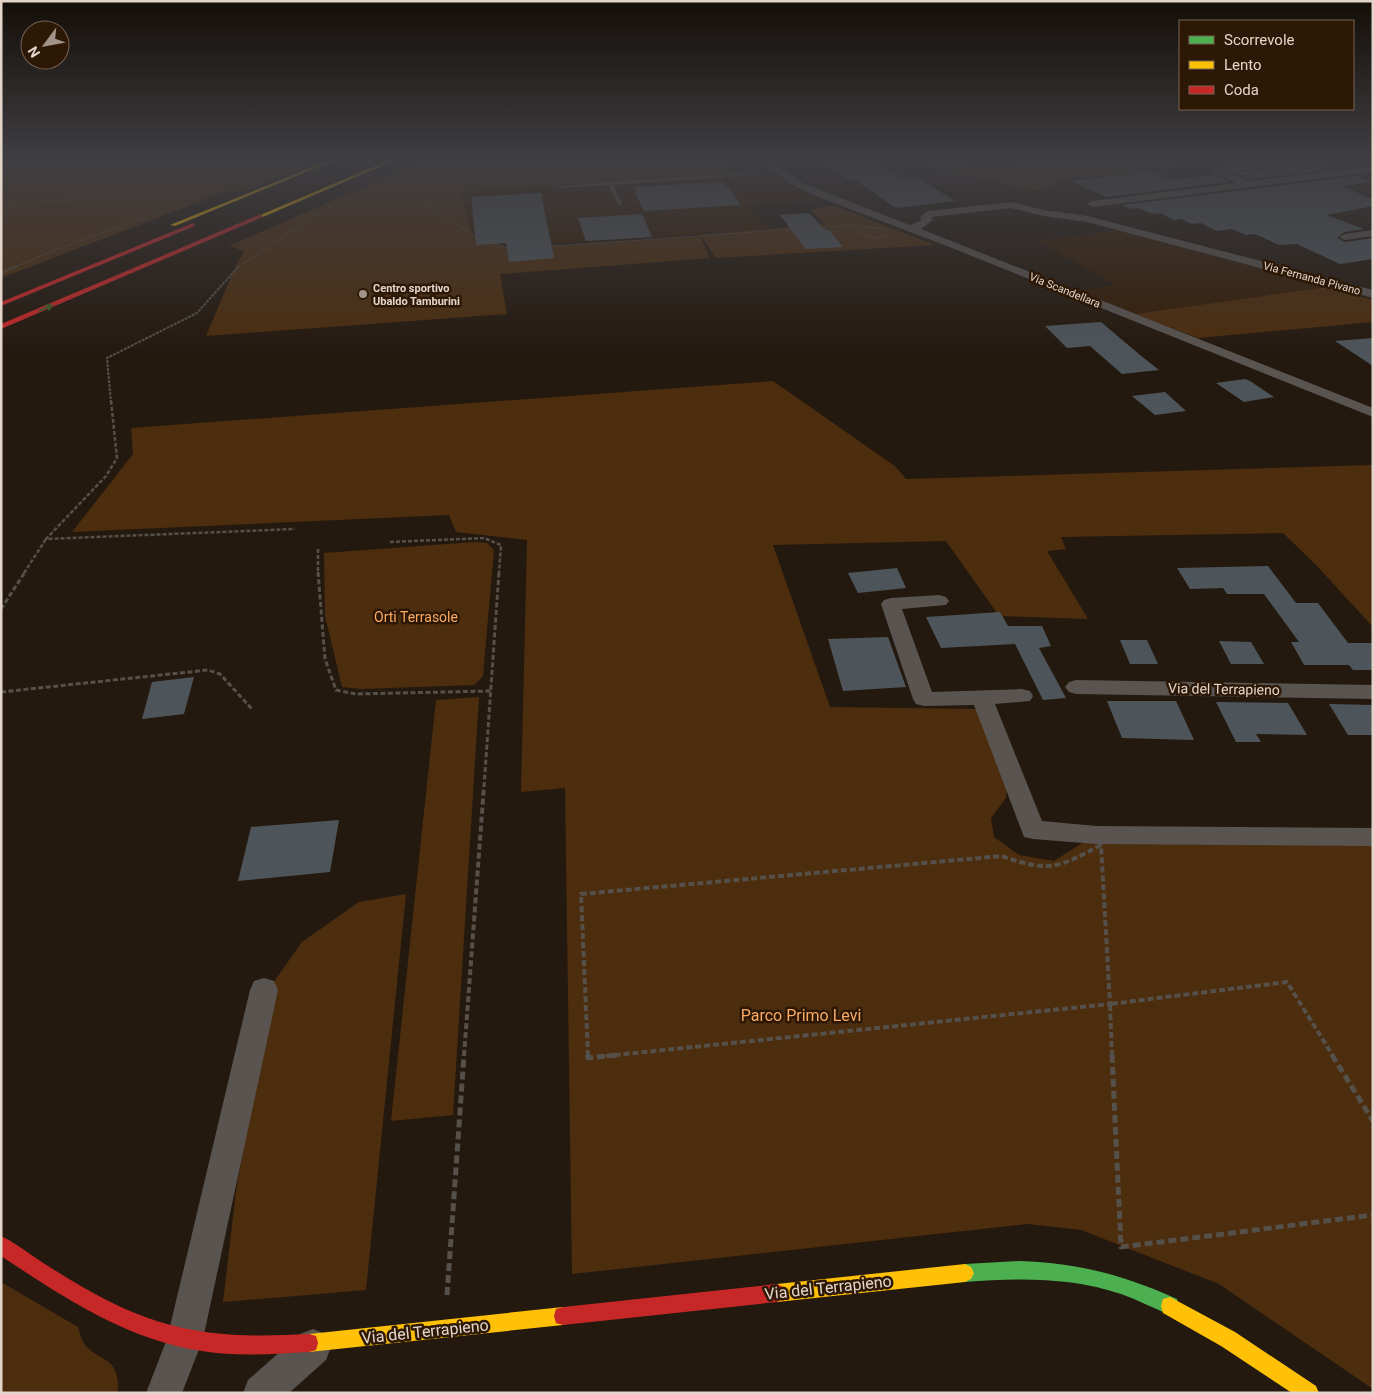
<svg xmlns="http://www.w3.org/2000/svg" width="1374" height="1394" font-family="Roboto,sans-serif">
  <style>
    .built { fill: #351d06 }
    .green { fill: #4c2d0e }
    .building { fill: #4e555a }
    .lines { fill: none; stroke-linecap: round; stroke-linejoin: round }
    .path-far5 { stroke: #56504a; stroke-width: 1; stroke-dasharray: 2.5 1; stroke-linecap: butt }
    .path-far4 { stroke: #56504a; stroke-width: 2; stroke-dasharray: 3 1; stroke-linecap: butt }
    .path-far3 { stroke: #56504a; stroke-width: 2.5; stroke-dasharray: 4 2; stroke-linecap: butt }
    .path-far2 { stroke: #56504a; stroke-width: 3; stroke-dasharray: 5 2.5; stroke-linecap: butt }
    .path-far1 { stroke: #56504a; stroke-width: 4; stroke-dasharray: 6 3; stroke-linecap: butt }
    .path { stroke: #56504a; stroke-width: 5; stroke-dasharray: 8 4; stroke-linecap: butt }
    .lane { fill: #595450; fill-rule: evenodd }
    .street { fill: #595450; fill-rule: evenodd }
    .fast { fill: #4caf50; fill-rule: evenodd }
    .slow { fill: #ffc107; fill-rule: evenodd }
    .jam { fill: #c62828; fill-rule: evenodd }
    .oneway { fill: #3b5c27 }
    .poi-dot { fill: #a19389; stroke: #2d1806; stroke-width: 2 }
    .labels { text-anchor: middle; stroke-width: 5; stroke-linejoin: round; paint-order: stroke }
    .far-street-label { font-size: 11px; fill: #e4d5ca; stroke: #2d1806 }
    .far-poi-label { font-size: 11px; font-weight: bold; fill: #e4d5ca; stroke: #2d1806; text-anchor: start }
    .park-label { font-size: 14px; fill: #fbab64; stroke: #2d1806 }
    .street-label { font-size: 14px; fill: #e4d5ca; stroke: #2d1806 }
    .near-park-label { font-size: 16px; fill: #fbab64; stroke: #2d1806 }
    .near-street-label { font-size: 16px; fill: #e4d5ca; stroke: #2d1806 }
  </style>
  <rect width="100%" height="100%" fill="#24190f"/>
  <!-- built -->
  <path class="built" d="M737,173H745L750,178L777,177L799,191L818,200L811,203L804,202L749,205L770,230L514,246L471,230L460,192Z
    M1120,230L1326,287L1135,314L1074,292L1113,285L1112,283L1037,241Z"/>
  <!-- green -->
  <path class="green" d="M1,159H324L251,188L241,191H228L1,278Z
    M428,159H726L737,173L460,192L472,234L510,249L700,236L710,258L500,274L507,314L206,336L236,265L244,251L229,246Z
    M909,159H1021L1025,160L948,169Z
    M1049,159H1168L1191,166L1050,181L1059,187L1030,191L950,170Z
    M827,206H835L935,245L716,258L700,235L826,224L810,210Z
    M1326,287L1373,300V322L1198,338L1135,314Z
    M773,381L896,467L906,479L1373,465V627L1316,565L1283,533L1061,537L1066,549L1047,551L1088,619L999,616L946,541L773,545L830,707L979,709L1008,778L1006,798L991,818L994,837L1019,855L1054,861L1087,840L1373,844V1389L1219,1284L1081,1230L1028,1224L572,1274L565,788L521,792L527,540L456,532L449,515L72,532L133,454L131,428Z
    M474,542L487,543L494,550L483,676L474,685L361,689L342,687L325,616L324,553Z
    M479,697L453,1115L391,1121L436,700Z
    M406,894L366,1290L223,1302L236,1191L273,983L302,942L359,902Z
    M1,1282L78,1327C80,1335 82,1342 88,1348C99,1359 114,1359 117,1377C118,1383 119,1387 117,1393H1Z"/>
  <!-- building -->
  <path class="building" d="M871,159L901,178L915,176L955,201L896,208L852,178L848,179L823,163Z
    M1317,162L1335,169L1250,179L1235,173Z
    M1152,171L1172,180L1214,175L1230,182L1106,197L1071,181Z
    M1356,176L1372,182L1341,186L1373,199V206L1326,215L1364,229L1344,232L1337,238L1345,242L1373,238V259L1340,264L1297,244L1279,245L1255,234L1246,235L1232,229L1217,231L1201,223L1192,224L1181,219L1174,220L1160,213L1152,214L1138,208L1130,209L1122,205Z
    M722,182L726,187H728L741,205L644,211L635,193H637L635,187Z
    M541,193L554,258L509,262L506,243L476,245L471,197Z
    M809,213L825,230H829L843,247L806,249L780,215Z
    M642,214L652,237L586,241L578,218Z
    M1101,322L1140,355L1159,370L1122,374L1090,346L1067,348L1045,326Z
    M1373,338V366L1335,341Z
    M1245,379L1250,381L1274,397L1244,402L1216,383Z
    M1165,392L1186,411L1155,415L1132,396Z
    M1268,566L1296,603H1318L1348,643H1373V670H1353L1349,665H1304L1291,642H1299L1264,594H1227L1223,588L1190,589L1177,568Z
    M897,568L906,588L858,593L848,573Z
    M1000,612L1008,626H1042L1051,646L1039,648L1066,698L1043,700L1015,644L941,648L926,617Z
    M888,637L906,687L843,691L828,639Z
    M1120,640H1147L1158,664H1130Z
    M1219,641L1251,642L1264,664H1231Z
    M194,677L184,714L142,719L152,682Z
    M1107,701H1176L1194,740L1122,738Z
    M1216,702L1288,703L1307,735L1256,734L1261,742H1236Z
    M1329,704L1373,705V735H1348Z
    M339,820L330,872L238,881L251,827Z"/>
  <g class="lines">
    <!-- path-far5 -->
    <path class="path-far5" d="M906,159L956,173
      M193,161L226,159
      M411,168L432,159
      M1,171L134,164L161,159
      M256,173L265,159
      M1,204L205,193
      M336,204H427L472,234L510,249L857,225
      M868,227L883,229L889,233C879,240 869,239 859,232L861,229Z
      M787,231C799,236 811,236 824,232L825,227
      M15,267L50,252L162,211
      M238,267L324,209"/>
    <!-- path-far4 -->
    <path class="path-far4" d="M1,273L17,266
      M111,403L107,358L197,313L239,266"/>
    <!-- path-far3 -->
    <path class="path-far3" d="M111,401L117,458L106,476L46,539L295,529
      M390,542L484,538L501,545L499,573
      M318,549V573
      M24,573L46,539"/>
    <!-- path-far2 -->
    <path class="path-far2" d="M318,572L325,659L336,690L356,694L491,691
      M1,609L25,572
      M1,692L208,670L220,674L252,709
      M484,787L499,572"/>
    <!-- path-far1 -->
    <path class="path-far1" d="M464,1056L484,786
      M588,1056L581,894L1002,856C1049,873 1058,868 1101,845L1110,1004L606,1056
      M1112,1056L1110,1004L1287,982L1333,1056"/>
    <!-- path -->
    <path class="path" d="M588,1055V1058L618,1055
      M1112,1055L1121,1247L1373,1215
      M1332,1055L1373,1121
      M447,1295L464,1055"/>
    <!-- lane -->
    <path class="lane" d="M750,169L754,170L751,175L613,185L622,204L620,205L618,204L609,185L557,188L555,187L610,182L749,173Z"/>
    <!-- street -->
    <path class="street" d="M758,159H769L802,183L910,225L922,220L920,217L928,211L1011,202L1044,210L1087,216L1373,290V298L1087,222L1044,216L1011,208L931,217L933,220L921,229L1373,408V417L947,246L821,198L796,187Z
      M1291,159H1318L1313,162L1227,172L1250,181L1373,166V172L1092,207L1087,204L1092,201L1237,183L1210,171L1215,168Z
      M1373,230V236L1345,240L1339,237L1345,234Z
      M939,595L946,597L949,601L946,605L902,609L932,692L1022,689L1030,691L1033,696L1030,701L995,704L1042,821L1096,826L1373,828V846L1096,844L1033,839L1024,837L974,705L924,706L916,704L913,699L881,604L884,600L891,598Z
      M1076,680L1373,685V699L1076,694L1069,692L1065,687L1069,682Z
      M264,978L274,981L278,990L203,1339L182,1393H146L167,1339L250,990L254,981Z
      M313,1329L326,1334L331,1347L326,1360L289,1393H243L248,1380L300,1334Z"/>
    <!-- fast -->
    <path class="fast" d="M1363,159H1373V162L1363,160Z
      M1020,1261C1078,1263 1124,1275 1177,1299L1179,1306L1177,1313L1170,1315C1153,1308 1138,1300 1121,1294C1070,1277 1018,1278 965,1282L959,1279L956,1273L959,1267L965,1264Z"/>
    <!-- slow -->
    <path class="slow" d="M332,159H338L175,226L170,225Z
      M392,159H398L263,217L258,216Z
      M965,1264L971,1267L974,1273L971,1279L965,1282L777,1302L771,1299L768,1293L771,1287L777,1284Z
      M1170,1297L1235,1332L1316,1386L1319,1393H1292L1221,1346L1163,1313L1161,1306L1163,1299Z
      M563,1307L570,1309L572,1316L570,1323L563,1325L309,1352L302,1350L300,1343L302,1336L309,1334Z"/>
    <!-- jam -->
    <path class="jam" d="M261,214L263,217L1,329V324Z
      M193,223L195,226L1,306V302Z
      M1,1236C12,1241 21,1248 30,1254C46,1265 62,1275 79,1285C161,1333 216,1339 309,1334L316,1336L318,1343L316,1350L309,1352C274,1354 238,1357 202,1351C127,1340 63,1297 1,1256Z
      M777,1284L783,1287L786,1293L783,1299L777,1302L563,1325L556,1323L554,1316L556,1309L563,1307Z"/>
  </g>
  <!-- one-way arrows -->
  <defs><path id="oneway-solid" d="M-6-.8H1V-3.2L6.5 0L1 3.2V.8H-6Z" transform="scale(1.25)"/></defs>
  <use class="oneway" href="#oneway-solid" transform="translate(46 308) rotate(-23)"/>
  <!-- sky -->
  <linearGradient id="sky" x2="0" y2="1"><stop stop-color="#140e08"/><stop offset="0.45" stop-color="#3f3e42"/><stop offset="1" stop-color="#3f3e42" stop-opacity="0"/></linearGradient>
  <rect width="1374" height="354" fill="url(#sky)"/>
  <!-- markers -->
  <circle class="poi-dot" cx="363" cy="294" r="5"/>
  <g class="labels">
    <!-- far-street labels -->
    <g class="far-street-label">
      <text transform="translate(1312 278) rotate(15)" y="4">Via Fernanda Pivano</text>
      <text transform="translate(1065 290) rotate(22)" y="4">Via Scandellara</text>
    </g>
    <!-- far-poi labels -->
    <g class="far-poi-label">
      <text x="373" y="292">Centro sportivo<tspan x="373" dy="13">Ubaldo Tamburini</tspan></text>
    </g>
    <!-- park labels -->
    <g class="park-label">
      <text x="416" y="622">Orti Terrasole</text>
    </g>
    <!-- street labels -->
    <g class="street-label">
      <text transform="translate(1224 689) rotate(1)" y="5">Via del Terrapieno</text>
    </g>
    <!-- near-park labels -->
    <g class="near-park-label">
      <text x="801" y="1021">Parco Primo Levi</text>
    </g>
    <!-- near-street labels -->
    <g class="near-street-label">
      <text transform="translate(828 1287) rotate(-6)" y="6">Via del Terrapieno</text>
      <text transform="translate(425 1331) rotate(-6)" y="6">Via del Terrapieno</text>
    </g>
  </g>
  <!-- border -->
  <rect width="1374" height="1394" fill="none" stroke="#e4d5ca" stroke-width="5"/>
  <!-- legend -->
  <rect x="1179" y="20" width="175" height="90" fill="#2d1806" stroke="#766454"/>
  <rect x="1189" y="36" width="25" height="8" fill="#4caf50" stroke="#766454"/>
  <text x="1224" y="45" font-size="15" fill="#e4d5ca">Scorrevole</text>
  <rect x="1189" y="61" width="25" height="8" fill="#ffc107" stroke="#766454"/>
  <text x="1224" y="70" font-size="15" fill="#e4d5ca">Lento</text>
  <rect x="1189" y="86" width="25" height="8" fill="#c62828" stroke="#766454"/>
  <text x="1224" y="95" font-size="15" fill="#e4d5ca">Coda</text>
  <!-- north arrow -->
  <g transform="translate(45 45) rotate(238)"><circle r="24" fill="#2d1806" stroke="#766454"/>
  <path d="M0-4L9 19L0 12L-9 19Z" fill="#a19389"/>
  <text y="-8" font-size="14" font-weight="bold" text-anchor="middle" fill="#e4d5ca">N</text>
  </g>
</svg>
